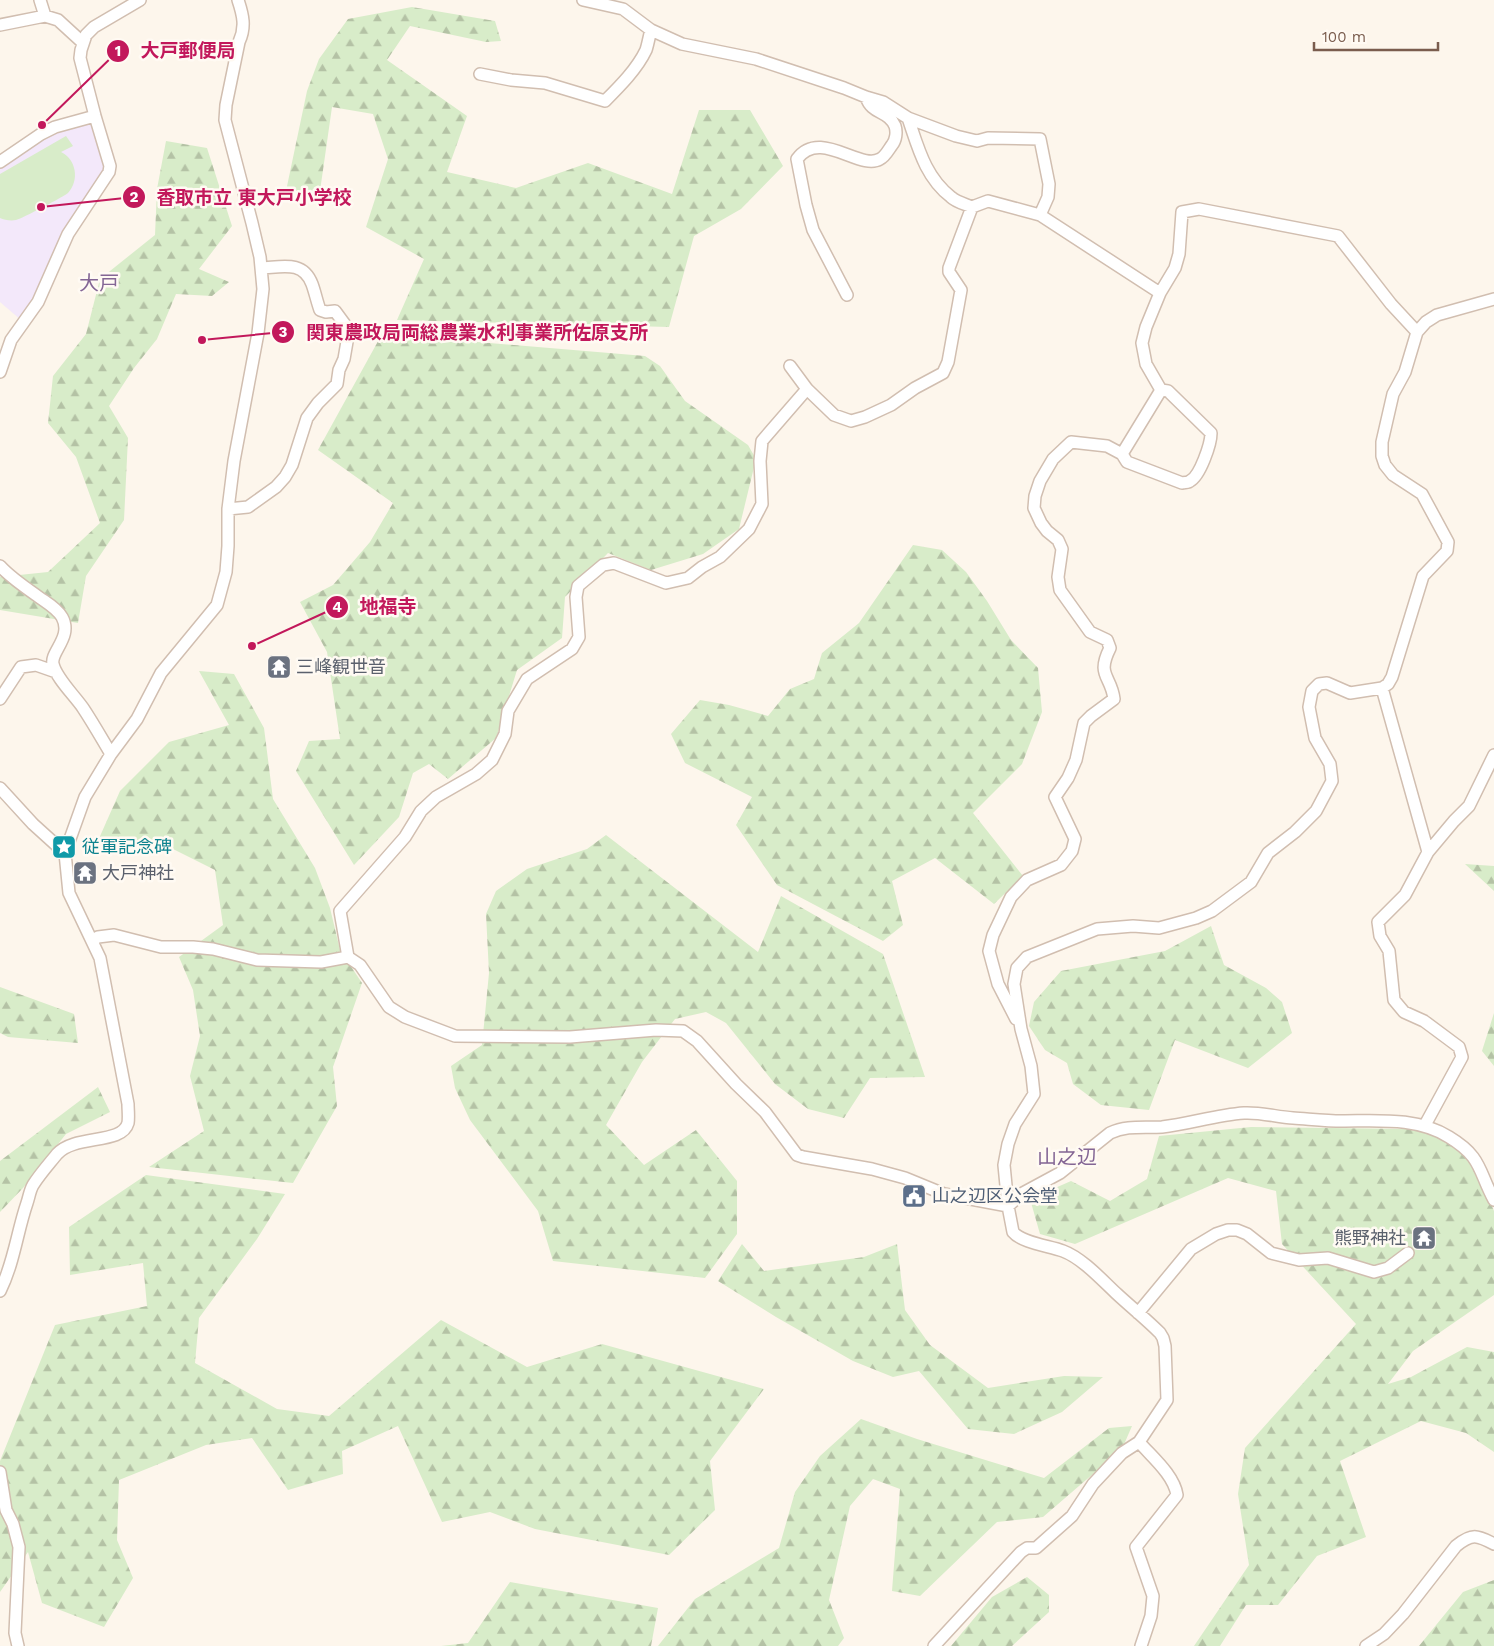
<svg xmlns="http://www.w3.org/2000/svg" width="1494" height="1646" font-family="'Work Sans','Noto Sans JP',sans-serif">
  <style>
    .education { fill: #f3e8fa }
    .forest { fill: url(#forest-firs) }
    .park { fill: #d8ecc9 }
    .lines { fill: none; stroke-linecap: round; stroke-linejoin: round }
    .minor-casing { stroke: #d1beb0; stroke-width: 14 }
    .minor { stroke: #fff; stroke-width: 11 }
    .labels { text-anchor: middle; stroke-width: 5; stroke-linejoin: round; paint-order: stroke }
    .worship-label { font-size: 18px; fill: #5b616d; stroke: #fffaf3; text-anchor: start }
    .culture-label { font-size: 18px; fill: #0d838f; stroke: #fffaf3; text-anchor: start }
    .service-label { font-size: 18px; fill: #4e5e75; stroke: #fffaf3; text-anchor: start }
    .quarter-label { font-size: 20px; fill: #846695; stroke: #fffaf3 }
    .leader { fill: none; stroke: #c2185b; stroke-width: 2 }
    .callout-dot { fill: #c2185b; stroke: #fffaf3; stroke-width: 2 }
    .mark-label { font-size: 15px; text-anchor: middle; font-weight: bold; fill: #fff }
    .callout-label { font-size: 19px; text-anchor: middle; font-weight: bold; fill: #c2185b; stroke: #fffaf3; stroke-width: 5; stroke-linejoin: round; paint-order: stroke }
  </style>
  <defs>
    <pattern id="forest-firs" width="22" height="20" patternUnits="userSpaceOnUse" patternTransform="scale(1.25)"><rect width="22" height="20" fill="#d8ecc9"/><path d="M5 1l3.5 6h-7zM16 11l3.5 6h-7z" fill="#b4c2a5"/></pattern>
  </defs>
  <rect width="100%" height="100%" fill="#fdf6ec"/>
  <!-- education -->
  <path class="education" d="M93,122L107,167L21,320L0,302V166L43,137L56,131Z"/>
  <!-- forest -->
  <path class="forest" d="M412,7L495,21L501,41L486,42L410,26L387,60L467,116L447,172L516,188L588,163L672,194L699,110H750L783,166L741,209L694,236L669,327L397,320L424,259L366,227L388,159L373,114L332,107L320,191H286L307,91L319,59L348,19Z
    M166,141L207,148L232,226L199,269L229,282L212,296L176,294L157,339L134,368L109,406L128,438L124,520L86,576L78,623L0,610V577L48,572L100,523L76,457L48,423L53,376L86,334L100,279L155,235L157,189Z
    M382,334L645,356L660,366L685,401L748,445L756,459L739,529L703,554L651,570L608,553L565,597L562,638L517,670L496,738L448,779L429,764L413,773L399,817L354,865L296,771L309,741L340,739L327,652L300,602L333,585L370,542L393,503L318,450Z
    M913,545L942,550L966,572L987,601L1011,640L1038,668L1042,712L1022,764L973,813L1023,876L994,904L935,858L892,881L903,925L883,941L777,885L736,825L752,797L685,763L671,734L700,700L729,705L768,716L790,689L814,679L822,653L859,623Z
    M199,671L234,674L264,728L273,799L315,868L330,908L340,950L362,983L333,1067L337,1106L293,1183L149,1167L204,1131L190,1076L200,1036L193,990L179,957L223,925L215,870L167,846L97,843L120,791L169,742L229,725Z
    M606,835L758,952L781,896L883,954L925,1077L870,1078L844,1118L808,1109L775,1084L726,1023L706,1012L675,1019L642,1062L606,1125L644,1165L696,1130L737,1181V1234L705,1278L553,1261L538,1211L470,1120L455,1088L451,1066L482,1045L489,973L486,914L496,891L527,869L587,849Z
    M1465,864L1494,866V891Z
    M1211,926L1224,965L1266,988L1282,1002L1292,1033L1248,1068L1175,1040L1149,1110L1101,1105L1073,1084L1067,1063L1045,1050L1029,1026L1034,1002L1061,971L1165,951Z
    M0,987L74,1014L78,1043L8,1037L0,1033Z
    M1494,1013V1066L1482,1051Z
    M98,1087L110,1112L66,1134L23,1188L0,1212V1161Z
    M1251,1127L1407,1129L1447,1138L1471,1158L1494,1211V1295L1413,1351L1388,1384L1411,1377L1467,1347L1494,1352V1452L1466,1433L1421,1421L1340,1461L1366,1537L1317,1556L1278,1605H1246L1220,1646H1194L1249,1565L1238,1494L1245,1448L1356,1324L1282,1244L1276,1191L1228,1178L1075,1244L1040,1234L1030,1199L1071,1181L1110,1201L1147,1179L1159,1136Z
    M146,1175L285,1194L257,1239L199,1318L195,1363L277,1409L329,1416L441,1320L527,1367L602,1344L764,1389L710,1461L715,1510L669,1555L535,1529L490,1512L442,1522L398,1426L342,1451L343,1474L288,1490L252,1438L206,1445L119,1480L117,1540L133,1578L104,1627L42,1603L28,1552L0,1592V1461L55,1325L147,1306L143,1263L70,1275L69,1227Z
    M742,1244L764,1271L864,1257L897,1244L905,1310L930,1345L988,1388L1064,1376L1103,1377L1062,1412L1014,1434L968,1429L919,1371L893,1377L853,1361L776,1317L718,1281Z
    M861,1419L917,1439L1044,1478L1109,1428L1132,1426L1122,1449L1043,1517L997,1522L920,1596L892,1591L900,1489L873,1479L850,1506L829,1600L844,1638L838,1646H658L695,1599L779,1548L795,1492L820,1456Z
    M1027,1577L1049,1595V1612L1012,1646H951L992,1597Z
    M1494,1580V1646H1419L1463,1592Z
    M510,1582L658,1608L651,1646H441L468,1643Z"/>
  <!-- park -->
  <path class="park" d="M66,136L73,146L61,152C76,159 80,180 68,193C65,196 21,219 16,220C11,221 4,220 0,218V174Z"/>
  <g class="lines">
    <defs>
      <path id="minor" d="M40,0L45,16
        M583,0L623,9L651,30L682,44L756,59L844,88L866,97L883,102L908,118L956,136L977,141L988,138L1040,139L1049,184L1048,197L1040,215
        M0,25L45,16L58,20L82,42
        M480,74L511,80L545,83L605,101C620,86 637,69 646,50C648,44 649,37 651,30
        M908,118C918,147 925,177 951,197C956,202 965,204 972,207L988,201L1040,215L1160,293
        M0,162L41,134L55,127L95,116
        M847,295L813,230L806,205L797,159C820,128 860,171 880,159C885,157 889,149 892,145C896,140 897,132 895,126C888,110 872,115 866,97
        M790,366L807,389
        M0,372L11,340L38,302L68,234L109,172L110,166L95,116L80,58L81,50L86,35L94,27L140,0
        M1122,454L1127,462L1182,483C1185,482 1188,483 1190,481C1200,476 1211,444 1211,433L1168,391L1161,390
        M228,509L248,507L276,487L285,477L292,465L307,418L318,403L337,384L339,370L344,359L349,330L335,311L326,312L320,310C317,302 315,292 312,284C303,260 282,267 261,268
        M0,566C10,577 23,586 36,595C45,602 56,607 62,617C73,637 50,652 53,664C56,678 74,695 83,708C93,723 102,739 111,754
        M1382,688L1428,852
        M0,699L21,667L36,665L56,672
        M0,788L33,824L65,853
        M93,940L98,937L114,935L161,947H193L213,949L257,960L321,962L348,957L360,965L389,1007L405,1017L455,1036L570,1037L656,1030L683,1031L697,1041L736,1084L765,1112L797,1155L803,1157L872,1169L905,1178L944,1194L1008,1206
        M348,957L340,911L405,837L421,811L436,797L476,774L492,760L505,734L508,711L527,679L572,649L579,637L576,597L578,586L603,565L614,563L666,583L688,578L702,567L720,557L749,529L762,504L760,461L762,441L807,389L834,415L851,421L865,417L891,405L915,388L943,373L948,362L961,290L949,272V268L972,207
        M1016,1019L998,984L989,951L993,935L1011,897L1027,880L1061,865L1072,851L1075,839L1055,797L1068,778L1076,760L1084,723L1091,716L1114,699C1111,675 1096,676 1110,648L1107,640L1090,632L1060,590L1058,577L1062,549L1058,540L1047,531L1041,523L1034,508L1035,496L1040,481L1053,459L1071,442L1107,446L1122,454L1161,390L1146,364L1142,343L1146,327L1160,293L1175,268L1179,254L1182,212L1199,209L1338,236L1391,304L1417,332
        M1425,1125L1462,1057L1459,1047L1424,1021L1404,1012L1394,1000L1389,951L1380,936L1378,922L1405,895L1428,852L1454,821L1469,806L1494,755
        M1008,1206L1023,1193L1060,1173L1110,1133C1127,1125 1143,1128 1162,1127C1189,1124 1216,1115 1244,1113C1260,1112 1277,1117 1293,1118C1309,1119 1326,1121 1342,1121C1378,1121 1417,1117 1449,1137C1482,1157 1478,1170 1494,1200
        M0,1291C14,1263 17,1232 27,1203C29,1197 30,1190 33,1185C40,1174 49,1164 57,1154C75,1134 122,1145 128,1123C129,1117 128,1110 128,1104L100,958L69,893L65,853L85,797L111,754L137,719L161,673L217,605L226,572L228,546V509L234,461L258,333L263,289L260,257L252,223L225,120L226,105L239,42C246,27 243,15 238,0
        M1138,1313L1191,1249L1216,1234L1228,1230H1237L1247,1234L1271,1253L1299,1260L1328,1258L1374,1272L1388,1268L1408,1253
        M1139,1442C1152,1457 1174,1475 1177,1495L1136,1547L1153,1596L1151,1616L1141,1646
        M0,1472L6,1510L13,1524L19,1547L15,1633L18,1646
        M934,1646L1021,1552L1027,1548H1036L1072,1516L1093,1484L1122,1453L1139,1442L1167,1400L1165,1346L1163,1338L1160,1333C1146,1319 1131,1307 1117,1294C1102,1280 1082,1258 1063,1251C1050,1246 1022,1243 1013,1232L1008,1206L1004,1165L1008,1144L1015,1124L1034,1094L1031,1066L1021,1029L1014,984L1017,968L1027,957L1097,929L1133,926L1159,928L1196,918L1212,911L1251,882L1268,853L1295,832L1316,811L1332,781L1330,764L1315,738L1309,707L1312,691L1319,684L1327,683L1350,693L1382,688L1388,684L1392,677L1423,576L1447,551L1448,542L1422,494L1393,475L1385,465L1382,456V442L1393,394L1405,372L1417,332L1426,322L1437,315L1494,299
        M1366,1646L1384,1634L1403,1614L1456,1546C1472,1533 1477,1535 1494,1544"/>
    </defs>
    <!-- minor casing -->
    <use href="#minor" class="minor-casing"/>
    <!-- minor -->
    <use href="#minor" class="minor"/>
  </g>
  <!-- icons -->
  <defs>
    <symbol id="temple-square" viewBox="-11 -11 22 22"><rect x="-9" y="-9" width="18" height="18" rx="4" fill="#6b7280" stroke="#fffaf3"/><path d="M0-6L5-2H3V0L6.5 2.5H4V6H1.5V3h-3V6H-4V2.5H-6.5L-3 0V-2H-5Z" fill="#fff"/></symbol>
    <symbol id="sight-square" viewBox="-11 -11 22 22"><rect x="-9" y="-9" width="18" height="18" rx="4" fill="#0f9aa8" stroke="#fffaf3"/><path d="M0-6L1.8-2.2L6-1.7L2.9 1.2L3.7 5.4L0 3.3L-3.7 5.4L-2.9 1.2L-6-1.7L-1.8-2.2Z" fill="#fff"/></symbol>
    <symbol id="civic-square" viewBox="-11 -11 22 22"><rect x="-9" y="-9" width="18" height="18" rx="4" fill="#5c6f8a" stroke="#fffaf3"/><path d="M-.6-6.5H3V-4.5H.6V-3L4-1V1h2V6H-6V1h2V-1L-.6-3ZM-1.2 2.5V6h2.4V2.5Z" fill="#fff"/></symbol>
  </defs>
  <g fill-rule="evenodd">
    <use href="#temple-square" x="265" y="653" width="28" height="28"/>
    <use href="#sight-square" x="50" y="833" width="28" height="28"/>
    <use href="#temple-square" x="71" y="859" width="28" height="28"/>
    <use href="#civic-square" x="900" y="1182" width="28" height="28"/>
    <use href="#temple-square" x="1410" y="1224" width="28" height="28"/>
  </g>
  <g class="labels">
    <!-- worship labels -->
    <g class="worship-label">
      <text x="296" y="673">三峰観世音</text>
      <text x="102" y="879">大戸神社</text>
      <text x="1406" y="1244" text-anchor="end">熊野神社</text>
    </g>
    <!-- culture labels -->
    <g class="culture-label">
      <text x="82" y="853">従軍記念碑</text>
    </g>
    <!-- service labels -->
    <g class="service-label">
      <text x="932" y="1202">山之辺区公会堂</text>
    </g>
    <!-- quarter labels -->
    <g class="quarter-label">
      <text x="99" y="290">大戸</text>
      <text x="1067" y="1164">山之辺</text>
    </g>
  </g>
  <!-- callouts -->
  <path class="leader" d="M42 125L118 51M41 207L134 197M202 340L283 332M252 646L337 607"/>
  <g class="callout-dot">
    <circle cx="42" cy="125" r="5"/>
    <circle cx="41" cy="207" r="5"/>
    <circle cx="202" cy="340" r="5"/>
    <circle cx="252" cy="646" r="5"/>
    <circle cx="118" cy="51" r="12"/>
    <circle cx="134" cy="197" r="12"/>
    <circle cx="283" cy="332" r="12"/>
    <circle cx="337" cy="607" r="12"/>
  </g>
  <g class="mark-label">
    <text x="118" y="56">1</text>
    <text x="134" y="202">2</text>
    <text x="283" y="337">3</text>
    <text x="337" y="612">4</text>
  </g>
  <g class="callout-label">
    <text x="188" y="57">大戸郵便局</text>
    <text x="254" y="204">香取市立 東大戸小学校</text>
    <text x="477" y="339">関東農政局両総農業水利事業所佐原支所</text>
    <text x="388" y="613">地福寺</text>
  </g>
  <!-- scale -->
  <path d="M1314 42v8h124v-8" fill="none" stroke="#7a5c4d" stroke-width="2.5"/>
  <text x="1322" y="42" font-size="15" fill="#7a5c4d" stroke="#fffaf3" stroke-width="4" paint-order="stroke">100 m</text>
</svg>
